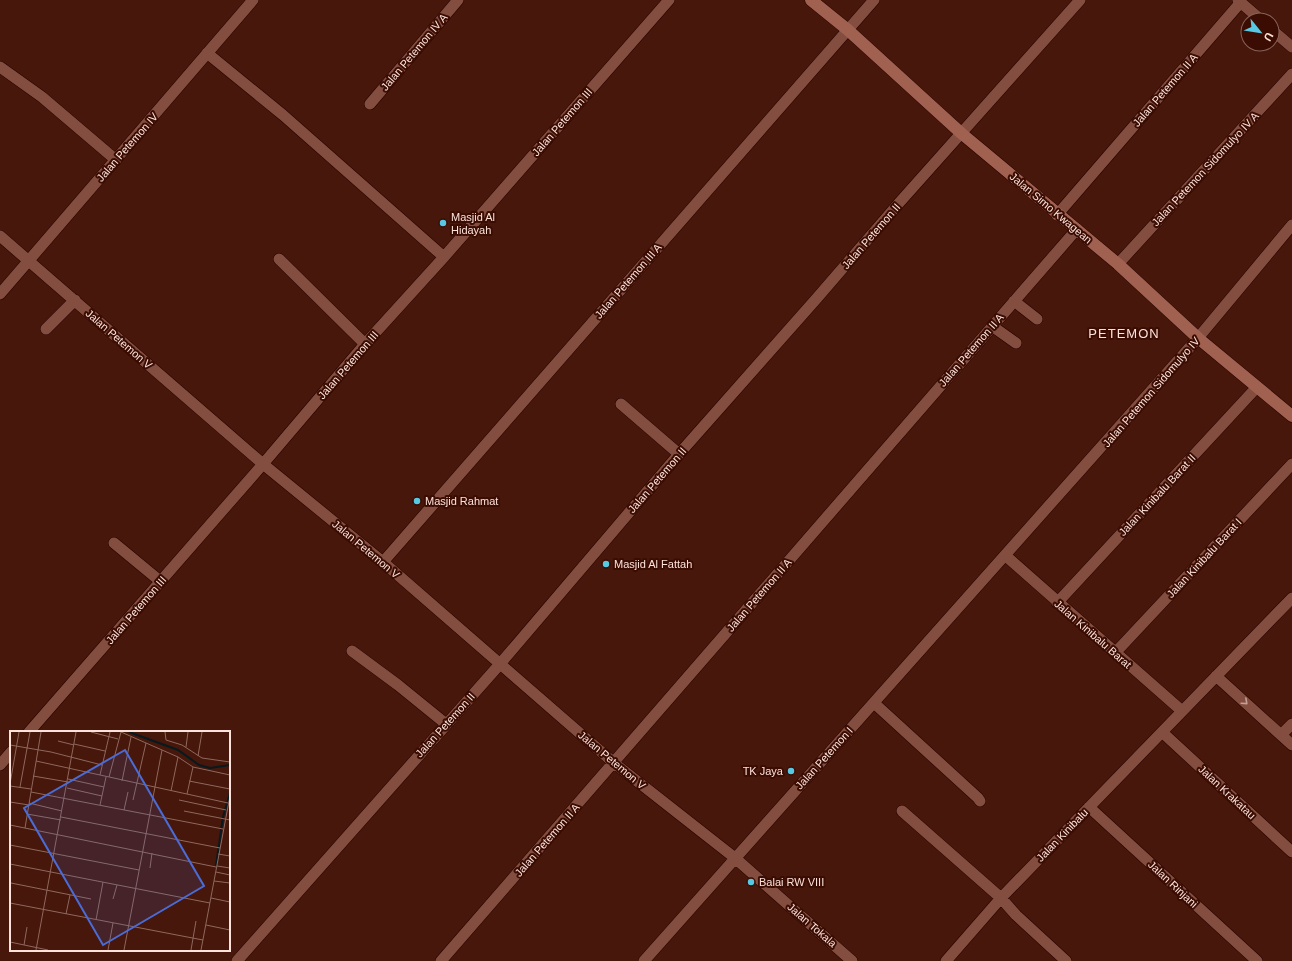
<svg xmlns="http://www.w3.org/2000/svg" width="1292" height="961" font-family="Helvetica,sans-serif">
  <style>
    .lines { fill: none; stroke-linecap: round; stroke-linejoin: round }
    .street-casing { stroke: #290000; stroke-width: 12 }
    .secondary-casing { stroke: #290000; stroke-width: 13 }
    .street { stroke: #834e40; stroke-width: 11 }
    .secondary { stroke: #a16150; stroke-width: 12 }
    .oneway { stroke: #c69f95 }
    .poi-dot { fill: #58c9e3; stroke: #3a0c02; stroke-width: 1.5 }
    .labels { text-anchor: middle; stroke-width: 4; stroke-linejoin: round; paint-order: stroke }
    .street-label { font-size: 11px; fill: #fce2db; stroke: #3a0c02 }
    .poi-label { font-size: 11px; fill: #fce2db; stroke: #3a0c02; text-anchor: start }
    .quarter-label { font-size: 13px; letter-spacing: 1px; fill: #fce2db; stroke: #3a0c02 }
    .inset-river { fill: none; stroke: #061a1f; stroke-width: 2 }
    .inset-road { fill: none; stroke: #8f685e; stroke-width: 1 }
    .view { fill: #4a6cd9; fill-opacity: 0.15; stroke: #4a6cd9; stroke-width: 2 }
    .inset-edge { fill: none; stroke: #fce2db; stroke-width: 2 }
  </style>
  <rect width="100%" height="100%" fill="#46170a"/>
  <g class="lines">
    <defs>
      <path id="street" d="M1238,0L1261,20
        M1272,30L1292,47
        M207,53L283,115L444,257
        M0,67L42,97L116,160
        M370,104L458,0
        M1057,215L1241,2
        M0,236L263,464L383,562L614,763L735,858L852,961
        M279,259L365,344
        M1118,264L1292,74
        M0,294L253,0
        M1014,301L1037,319
        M992,326L1016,343
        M46,329L75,300
        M621,404L679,454
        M114,543L160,581
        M1006,556L1182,711
        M383,562L874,0
        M1057,603L1257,387
        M352,651L398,685L446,724
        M1115,653L1292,464
        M1216,676L1292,745
        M874,703L978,798L980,801
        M29,732L263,464L365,344L444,257L669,0
        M1162,732L1292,852
        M1281,735L1292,724
        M0,765L11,752
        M1089,807L1257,961
        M902,811L1001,898L1016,915L1066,961
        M237,961L500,664L679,454L817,298L899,203L1080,0
        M441,961L1077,229
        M644,961L1198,338L1292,225
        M946,961L1001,898L1292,598"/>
      <path id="secondary" d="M811,0L848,30L961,133L1118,264L1198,338L1292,416"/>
    </defs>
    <!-- street casing -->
    <use href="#street" class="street-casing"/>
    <!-- secondary casing -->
    <use href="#secondary" class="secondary-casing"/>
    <!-- street -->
    <use href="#street" class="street"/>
    <!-- secondary -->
    <use href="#secondary" class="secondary"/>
  </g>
  <!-- one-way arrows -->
  <defs><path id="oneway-chevron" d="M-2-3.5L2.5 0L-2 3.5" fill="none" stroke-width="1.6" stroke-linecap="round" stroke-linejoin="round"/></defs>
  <use class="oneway" href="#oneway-chevron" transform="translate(1245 702) rotate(42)"/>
  <!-- markers -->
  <g class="poi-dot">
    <circle cx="443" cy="223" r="4"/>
    <circle cx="417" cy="501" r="4"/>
    <circle cx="606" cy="564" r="4"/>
    <circle cx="791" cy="771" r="4"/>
    <circle cx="751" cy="882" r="4"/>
  </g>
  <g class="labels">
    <!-- street labels -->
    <g class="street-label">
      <text transform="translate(414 52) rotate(-50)" y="4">Jalan Petemon IV A</text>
      <text transform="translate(1165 90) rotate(-49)" y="4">Jalan Petemon II A</text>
      <text transform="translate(562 122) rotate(-49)" y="4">Jalan Petemon III</text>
      <text transform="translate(127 147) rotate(-49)" y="4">Jalan Petemon IV</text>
      <text transform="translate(1205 169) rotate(-47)" y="4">Jalan Petemon Sidomulyo IV A</text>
      <text transform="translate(1051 208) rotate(40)" y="4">Jalan Simo Kwagean</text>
      <text transform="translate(871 236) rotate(-49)" y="4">Jalan Petemon II</text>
      <text transform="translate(628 281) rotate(-49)" y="4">Jalan Petemon III A</text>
      <text transform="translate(119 339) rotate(41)" y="4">Jalan Petemon V</text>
      <text transform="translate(971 350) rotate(-49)" y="4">Jalan Petemon II A</text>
      <text transform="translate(348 365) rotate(-49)" y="4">Jalan Petemon III</text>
      <text transform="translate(1151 392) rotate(-49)" y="4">Jalan Petemon Sidomulyo IV</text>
      <text transform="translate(657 480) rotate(-49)" y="4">Jalan Petemon II</text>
      <text transform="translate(1157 495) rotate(-47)" y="4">Jalan Kinibalu Barat II</text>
      <text transform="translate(366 549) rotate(40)" y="4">Jalan Petemon V</text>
      <text transform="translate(1204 558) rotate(-47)" y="4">Jalan Kinibalu Barat I</text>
      <text transform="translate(759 595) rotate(-49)" y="4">Jalan Petemon II A</text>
      <text transform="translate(136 610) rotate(-49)" y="4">Jalan Petemon III</text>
      <text transform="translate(1093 634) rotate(41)" y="4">Jalan Kinibalu Barat</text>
      <text transform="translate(445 725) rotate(-48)" y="4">Jalan Petemon II</text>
      <text transform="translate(824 758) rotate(-48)" y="4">Jalan Petemon I</text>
      <text transform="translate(612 760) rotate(40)" y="4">Jalan Petemon V</text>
      <text transform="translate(1227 792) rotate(43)" y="4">Jalan Krakatau</text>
      <text transform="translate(1062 835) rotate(-46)" y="4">Jalan Kinibalu</text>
      <text transform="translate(547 840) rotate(-49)" y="4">Jalan Petemon II A</text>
      <text transform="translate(1173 884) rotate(43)" y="4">Jalan Rinjani</text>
      <text transform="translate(812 925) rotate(41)" y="4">Jalan Tokala</text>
    </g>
    <!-- poi labels -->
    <g class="poi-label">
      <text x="451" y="221">Masjid Al<tspan x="451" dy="13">Hidayah</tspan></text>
      <text x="425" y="505">Masjid Rahmat</text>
      <text x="614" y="568">Masjid Al Fattah</text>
      <text x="783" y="775" text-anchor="end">TK Jaya</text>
      <text x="759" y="886">Balai RW VIII</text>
    </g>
    <!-- quarter labels -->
    <g class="quarter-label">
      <text x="1124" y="338">PETEMON</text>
    </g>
  </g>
  <!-- overview -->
  <g transform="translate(10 731)">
    <rect width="220" height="220" fill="#46170a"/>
    <path class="inset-river" d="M119,1L168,19L189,34L200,37L220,34M206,135L213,86L220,62"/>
    <path class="inset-road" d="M81,1L108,8M155,1L156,9L172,14L192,27L220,31M48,10L64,14M64,13L95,20M0,14L41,21L92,34M176,16L178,1M188,25L192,1M26,30L218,72M90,44L100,1M23,45L58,51M99,46L111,1L168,26L183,36L220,44M58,48L94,56M112,50L121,6M179,50L220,58M0,53L9,1M0,55L21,58M10,56L20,1M57,57L92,65M161,60L168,26M21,61L213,98M177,63L183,36M123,69L136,12M169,69L216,79M0,71L19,74M19,72L52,80M90,74L96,46M114,79L118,61M174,80L220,89M17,83L51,89M51,86L210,117M0,94L206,136M15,97L31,1M0,114L129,139M208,123L220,125M0,133L200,172M207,135L220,137M140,137L142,122M206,141L220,144M204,150L220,152M1,152L81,168M201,167L220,171M103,168L107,154M0,172L193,209M56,183L60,164M86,189L93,151M196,194L220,199M0,211L38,219M14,214L17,196M26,219L66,1M98,219L103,192M114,219L152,19M181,219L186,190M191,219L220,65"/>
    <path class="view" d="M115,19L194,155L93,214L14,77Z"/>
    <rect width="220" height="220" class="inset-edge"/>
  </g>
  <!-- north arrow -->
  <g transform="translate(1260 32) rotate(120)"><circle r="19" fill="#3a0c02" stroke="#886259"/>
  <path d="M0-3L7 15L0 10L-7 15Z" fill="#58c9e3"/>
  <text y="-6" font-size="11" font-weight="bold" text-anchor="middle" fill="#fce2db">U</text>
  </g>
</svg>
